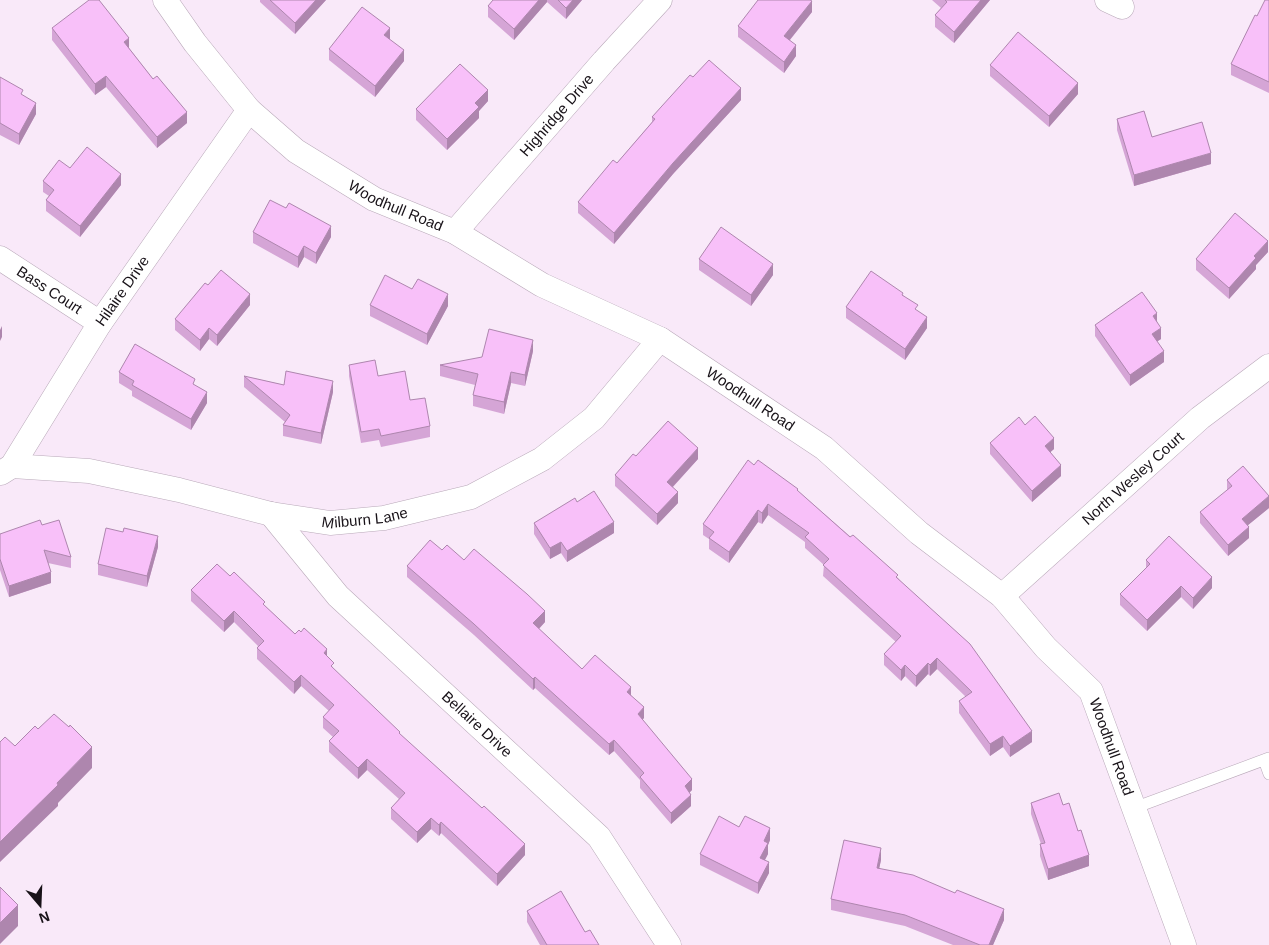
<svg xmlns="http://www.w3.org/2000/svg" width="1269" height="945" font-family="Helvetica,sans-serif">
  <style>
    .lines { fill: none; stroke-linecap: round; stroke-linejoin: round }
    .service-casing { stroke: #b9a9b9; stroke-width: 12 }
    .minor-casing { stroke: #b9a9b9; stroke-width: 25 }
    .service { stroke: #fff; stroke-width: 11 }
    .minor { stroke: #fff; stroke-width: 24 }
    .wall { fill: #d5a5d6 }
    .shaded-wall { fill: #ae86ae }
    .building { fill: #f8c0f9; stroke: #ae86ae }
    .labels { text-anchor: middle; stroke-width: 4; stroke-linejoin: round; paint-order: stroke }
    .street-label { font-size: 15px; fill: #181218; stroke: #f9e9f9 }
  </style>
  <rect width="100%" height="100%" fill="#f9e9f9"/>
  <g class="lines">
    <defs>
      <path id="service" d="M1264,760L1269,774
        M1134,808L1269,758"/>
      <g id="minor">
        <path id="s1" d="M165,0L195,43L249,110L296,151L374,199L455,232L542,285L660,339L824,448L919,533L1002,596L1046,648L1091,691L1184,945"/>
        <path d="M1107,0L1122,7"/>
        <path id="s2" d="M455,232L604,61L660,0"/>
        <path id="s3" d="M0,258L100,323"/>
        <path id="s4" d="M12,466L89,471L179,490L271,514L330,523L384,518L471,497L542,459L594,418L660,339"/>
        <path id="s5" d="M1,473L12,466L100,323L249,110"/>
        <path id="s6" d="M271,514L338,596L599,837L669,945"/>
        <path id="s7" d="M1002,596L1200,418L1269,366"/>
      </g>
    </defs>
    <!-- service casing -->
    <use href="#service" class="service-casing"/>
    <!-- minor casing -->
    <use href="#minor" class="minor-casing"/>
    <!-- service -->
    <use href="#service" class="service"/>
    <!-- minor -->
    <use href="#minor" class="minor"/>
  </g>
  <!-- wall -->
  <path class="wall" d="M260,0H326L295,34L260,2Z
    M493,0H582L566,19L547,2L514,40L488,17V6Z
    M932,0H990L954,43L935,27V15L941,8Z
    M1269,0V93L1231,75V64L1257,16Z
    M812,12L790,40L796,56L784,73L738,37V26Z
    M52,28L129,48L187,123L157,148L106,87L95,95L52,40Z
    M329,49L404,61L375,97L329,60Z
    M990,65L1078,94L1049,127L990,76Z
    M0,77L36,114L19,145L0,135Z
    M693,77L741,100L673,174L614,244L578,213V202L617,163L652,122V117Z
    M488,101L479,111V118L447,150L416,120V109Z
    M1117,119L1152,137L1211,164L1134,186L1117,130Z
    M70,168L121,185L80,237L46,211V200L49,196L43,192V181Z
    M253,232L331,237L316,264L304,257L298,268L253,243Z
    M1268,252L1256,265V269L1229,299L1196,270V259Z
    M699,259L773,275L751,306L699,270Z
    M208,285L250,305L217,346L209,339L200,351L175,330V319Z
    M412,289L448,306L427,345L370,316V305Z
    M903,295L927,328L905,360L846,318V307Z
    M1157,321L1161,339L1157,341L1164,362L1130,386L1095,336V325Z
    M533,351L525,386L511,383L504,414L473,406V395L475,385L440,376V365Z
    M349,365L378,376L410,400L430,426V437L381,447L379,440L361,443L349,376Z
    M119,372L195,385L207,403L191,430L132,396V391L119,383Z
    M244,376L284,385L333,392L321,444L283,436V425L285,422L244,387Z
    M1025,425L1054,449L1050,452L1061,476L1032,502L990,454V443Z
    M698,459L673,487L678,503L657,525L615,486V475Z
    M754,465L798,491L898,578L1032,742L1010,757L1003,747L990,756L959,713V701L966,697L937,669L930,676L928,674L916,687L905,676L901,681L884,665V654L896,642L823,576L824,565L805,548V542L768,515L762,524L758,522L729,563L709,549V539L703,535V524Z
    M1227,480L1269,508L1248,525L1249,538L1228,556L1200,523V512L1227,491Z
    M577,502L614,533L567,562L561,553L550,559L534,534V523Z
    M42,525L71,557V568L48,563L51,583L9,597L0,570V534Z
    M158,547L147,587L98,575V564Z
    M442,550L464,560L545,622L539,629L582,669L631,695L644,718L642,719L692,790L690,792L691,806L671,824L640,788V780L614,751L609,755L535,688L533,690L474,635L407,577V566Z
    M1146,560L1212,588L1193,609L1181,597L1147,631L1120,605V594L1146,568Z
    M230,576L265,606L295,634L327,656L334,670L525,855L497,886L441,833L439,836L431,829L417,843L391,819V808L399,799L367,770L358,779L329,752V741L333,737L323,728V717L329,711L301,686L294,694L257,659V648L258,646L234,622L224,632L191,601V590Z
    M1031,803L1063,805L1078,831L1089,866L1048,880L1040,856V844H1041L1031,814Z
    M739,827L770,840L768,845V854L765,860L769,873L758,894L700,865V854Z
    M881,860L879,868L1004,920L993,945H953L905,926L831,910V899Z
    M527,911L585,932L599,945H540L527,922Z"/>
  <!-- shaded-wall -->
  <path class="shaded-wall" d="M316,0H326L295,34V23Z
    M539,0H547V2L514,40V29Z
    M573,0H582L566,19V8Z
    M981,0H990L954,43V32Z
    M812,1V12L784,47V36Z
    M390,28V40L384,35Z
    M129,38V49L124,42Z
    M796,45V56L784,73V62Z
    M404,50V61L375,97V86Z
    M106,76V87L95,95V84Z
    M1078,83V94L1049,127V116Z
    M741,88V100L673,174L614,244V233L673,163Z
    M488,90V101L479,111V118L447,150V139L475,103Z
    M36,103V114L19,145V134Z
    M187,112V123L157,148V137Z
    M1211,153V164L1134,186V175Z
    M121,174V185L80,237V226Z
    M331,226V237L316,264V253Z
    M1268,241V252L1256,265V269L1229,299V288L1254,256Z
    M304,246V257L298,268V257Z
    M773,264V275L751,306V295Z
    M250,294V305L217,346V335Z
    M448,294V306L427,345V334Z
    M1157,313V324L1153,316Z
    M927,317V328L905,360V349Z
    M2,326V337L0,341V330Z
    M209,328V339L200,351V340Z
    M1161,328V339L1152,345V334Z
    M533,340V351L525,386V375Z
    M1164,351V362L1130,386V375Z
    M511,372V383L504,414V402Z
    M333,381V392L321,444V433Z
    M207,392V403L191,430V419Z
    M1054,438V449L1045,457V446Z
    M698,448V459L667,493V482Z
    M1061,465V476L1032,502V491Z
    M678,492V503L657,525V514Z
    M1269,496V508L1242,530V519Z
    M768,504V515L762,524V513Z
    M758,510V522L729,563V552Z
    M614,522V533L567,562V551Z
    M1249,527V538L1228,556V545Z
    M158,536V547L147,587V576Z
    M561,542V553L550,559V548Z
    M51,572V583L9,597V586Z
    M1212,577V588L1193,609V598Z
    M1181,586V597L1147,631V620Z
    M234,611V622L224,632V621Z
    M545,611V622L533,635V623Z
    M327,649V660L324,653Z
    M937,658V669L930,676V665Z
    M928,663V674L916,687V676Z
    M905,665V676L901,681V670Z
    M301,675V686L294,694V682Z
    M535,677V688L533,690V679Z
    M631,687V698L627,692Z
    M644,707V718L638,725V714Z
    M1032,731V742L1010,757V746Z
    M1003,736V747L990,756V744Z
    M614,740V751L609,755V744Z
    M92,747V768L58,803V806L0,862V842Z
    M367,759V770L358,779V768Z
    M692,779V790L685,797V786Z
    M691,795V806L671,824V813Z
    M431,818V829L417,843V832Z
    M441,822V833L439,836V825Z
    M770,828V840L768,845V854L760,869V858L764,841Z
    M525,844V855L497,886V874Z
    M881,848V860L877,879V868Z
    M1089,855V866L1048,880V869Z
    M769,862V873L758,894V883Z
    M18,905V926L0,944V923Z
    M1004,909V920L993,945H989Z"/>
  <!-- building -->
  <path class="building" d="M89,0H99L129,38L124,42L153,79L157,76L187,112L157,137L106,76L95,84L52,28Z
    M270,0H316L295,23Z
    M493,0H539L514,29L488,6Z
    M558,0H573L566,8Z
    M758,0H810L812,1L784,36L796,45L784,62L738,26Z
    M945,0H981L954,32L935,15L947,2Z
    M1265,0H1269V82L1231,64L1255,15L1257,16Z
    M362,7L390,28L384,35L404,50L375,86L329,49Z
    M1018,32L1078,83L1049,116L990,65Z
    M709,60L741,88L673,163L614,233L578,202L613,160L617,163L655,119L652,117L690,75L693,77Z
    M460,64L488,90L475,103L479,107L447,139L416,109Z
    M0,77L23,90L21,94L36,103L19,134L0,123Z
    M1144,111L1152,137L1202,122L1211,153L1134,175L1117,119Z
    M87,147L121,174L80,226L46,200L54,190L43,181L59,160L70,168Z
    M270,200L286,208L289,203L331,226L316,253L304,246L298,257L253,232Z
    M1235,213L1268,241L1254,256L1256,258L1229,288L1196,259Z
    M721,227L773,264L751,295L699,259Z
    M221,270L250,294L217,335L209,328L200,340L175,319L205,283L208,285Z
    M871,271L903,293L902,295L918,305L915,309L927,317L905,349L846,307Z
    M385,275L412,289L418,279L448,294L427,334L370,305Z
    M1142,292L1157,313L1153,316L1161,328L1152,334L1164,351L1130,375L1095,325Z
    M489,329L533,340L525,375L511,372L504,402L473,395L478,374L440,365L482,357Z
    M135,344L195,379L193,384L207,392L191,419L132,385L134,381L119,372Z
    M375,360L378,376L405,371L410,400L425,398L430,426L381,436L379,429L361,432L349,365Z
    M286,371L333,381L321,433L283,425L290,415L244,376L284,385Z
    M1035,416L1054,438L1045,446L1061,465L1032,491L990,443L1019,417L1025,425Z
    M668,421L698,448L667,482L678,492L657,514L615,475L633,454L636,456Z
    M748,460L754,465L758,460L798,489L797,490L850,537L853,535L898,575L896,577L970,644L1032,731L1010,746L1003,736L990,744L959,701L972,692L937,658L930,665L928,663L916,676L905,665L901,670L884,654L901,636L823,565L829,559L805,537L809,533L768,504L762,513L758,510L729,552L709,538L714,532L703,524Z
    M1243,466L1269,496L1242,519L1249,527L1228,545L1200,512L1232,486L1227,480Z
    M594,491L614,522L567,551L561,542L550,548L534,523L575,498L577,502Z
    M40,520L42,525L59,520L71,557L44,550L51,572L9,586L0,559V534Z
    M106,528L123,532L124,528L158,536L147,576L98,564Z
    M1169,536L1212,577L1193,598L1181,586L1147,620L1120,594L1150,564L1146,560Z
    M430,540L442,550L447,545L464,560L474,549L527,594L545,611L533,623L582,669L595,655L631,687L627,692L644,707L638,714L692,779L685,786L691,795L671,813L640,777L644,773L614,740L609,744L535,677L533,679L474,624L407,566Z
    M217,564L230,576L234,572L265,602L263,604L295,634L299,630L301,632L304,628L327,649L324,653L334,663L331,666L400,732L399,733L482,808L484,806L525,844L497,874L441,822L439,825L431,818L417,832L391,808L405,793L367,759L358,768L329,741L339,731L323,717L334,705L301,675L294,682L257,648L264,641L234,611L224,621L191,590Z
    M54,714L69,727L70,725L92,747L57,783L58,785L0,842V742L5,737L15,746L35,726L38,729Z
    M1059,793L1063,805L1069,803L1078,831L1081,830L1089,855L1048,869L1040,844L1045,843L1031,803Z
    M719,816L739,827L745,816L770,828L764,841L768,843L760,858L769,862L758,883L700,854Z
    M844,840L881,848L877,868L913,875L955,893L957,890L1004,909L989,945H980L905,915L831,899Z
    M0,887L18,905L0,923Z
    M561,891L585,932L590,930L599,945H547L527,911Z"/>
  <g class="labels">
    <!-- street labels -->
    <g class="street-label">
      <text dy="5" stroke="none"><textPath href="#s2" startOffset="155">Highridge Drive</textPath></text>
      <text dy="5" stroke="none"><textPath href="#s1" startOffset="315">Woodhull Road</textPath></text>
      <text dy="5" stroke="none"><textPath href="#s3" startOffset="59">Bass Court</textPath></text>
      <text dy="5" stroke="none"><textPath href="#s5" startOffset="220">Hilaire Drive</textPath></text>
      <text dy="5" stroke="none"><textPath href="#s1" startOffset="720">Woodhull Road</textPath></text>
      <text dy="5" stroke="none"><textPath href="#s7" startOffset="176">North Wesley Court</textPath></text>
      <text dy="5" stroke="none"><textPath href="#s4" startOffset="359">Milburn Lane</textPath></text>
      <text dy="5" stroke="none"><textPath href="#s6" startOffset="295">Bellaire Drive</textPath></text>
      <text dy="5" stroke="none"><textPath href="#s1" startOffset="1230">Woodhull Road</textPath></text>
    </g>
  </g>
  <!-- north arrow -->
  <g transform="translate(40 905) rotate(161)" stroke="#f9e9f9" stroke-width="4" paint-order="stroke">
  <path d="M0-4L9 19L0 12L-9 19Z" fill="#181218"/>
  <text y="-8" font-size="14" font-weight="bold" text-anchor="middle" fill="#181218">N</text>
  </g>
</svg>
